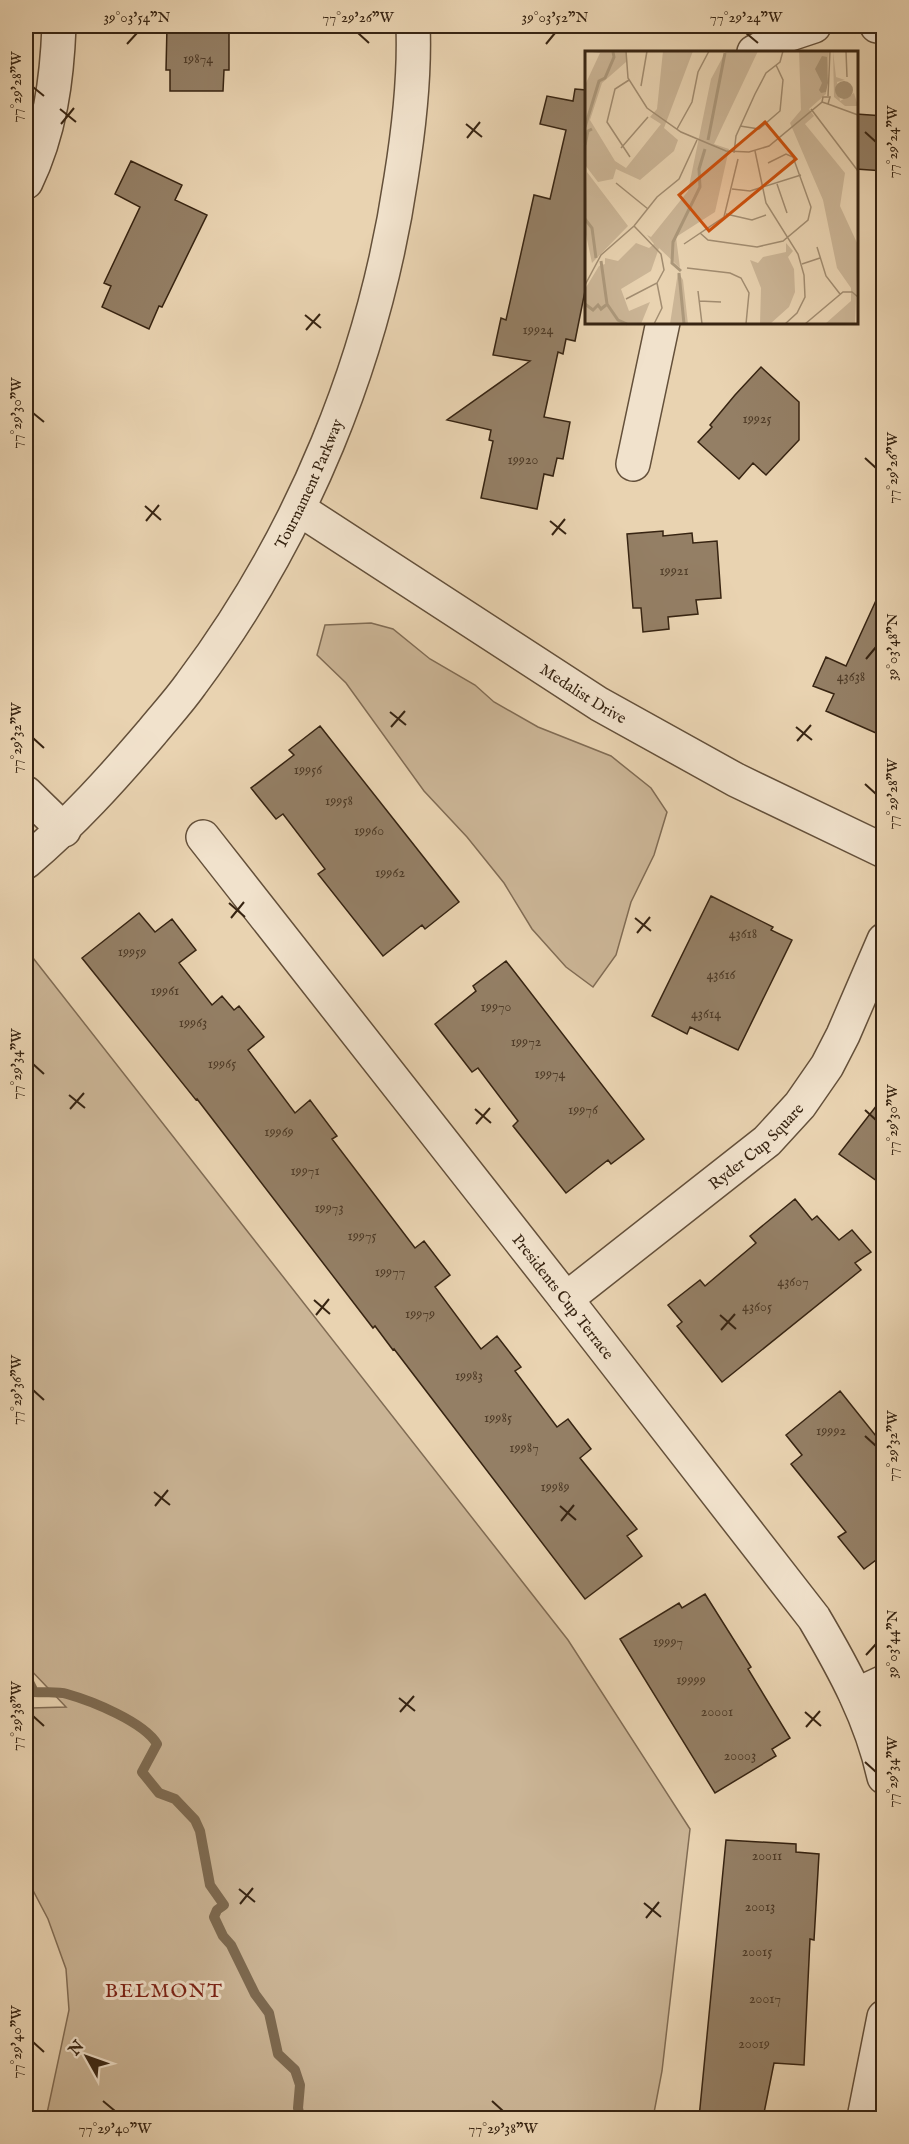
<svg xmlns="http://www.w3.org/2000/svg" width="909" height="2144" font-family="'IM FELL English',serif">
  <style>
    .green { fill: #cbb596; stroke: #816c54; stroke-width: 1.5 }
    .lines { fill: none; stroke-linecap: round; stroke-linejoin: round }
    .stream { stroke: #7d6a51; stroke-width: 10 }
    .building { fill: #947f65; stroke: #372412; stroke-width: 1.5 }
    .street-casing { stroke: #64503a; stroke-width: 36 }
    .street { stroke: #f1e2cc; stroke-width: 33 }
    .ticks { fill: none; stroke: #372412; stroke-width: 2 }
    .labels { text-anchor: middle; stroke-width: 6; stroke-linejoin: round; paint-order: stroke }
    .number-label { font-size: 14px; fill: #4e3b27 }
    .street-label { font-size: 16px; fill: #372412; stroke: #f1e2cc }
    .quarter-label { font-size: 20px; letter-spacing: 1.5px; fill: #7a1f14; stroke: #f1e2cc }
    .inset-river { fill: none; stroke: #ac987b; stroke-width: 3 }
    .inset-road { fill: none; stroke: #a28d71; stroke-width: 1.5 }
    .view { fill: #cd510d; fill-opacity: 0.15; stroke: #cd510d; stroke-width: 3 }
    .inset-edge { fill: none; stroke: #372412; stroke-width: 3 }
    .neatline { fill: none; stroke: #372412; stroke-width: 2 }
    .ticks-label { font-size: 15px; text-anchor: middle; fill: #372412 }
  </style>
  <rect width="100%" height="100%" fill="#e9d3b1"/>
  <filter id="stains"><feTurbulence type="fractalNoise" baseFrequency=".00333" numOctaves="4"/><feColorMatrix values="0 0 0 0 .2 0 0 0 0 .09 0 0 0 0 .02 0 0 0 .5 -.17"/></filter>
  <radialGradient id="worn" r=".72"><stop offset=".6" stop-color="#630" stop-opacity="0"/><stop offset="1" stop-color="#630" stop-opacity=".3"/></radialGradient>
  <!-- green -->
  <path class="green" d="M371,623L393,629L430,659L475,685L494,702L538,727L611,756L651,788L667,812L654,855L631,902L616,955L593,987L566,967L532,929L504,883L467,837L424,791L346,683L317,655L325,625Z
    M26,949L568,1640L690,1829L662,2071L653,2118H46L69,2010L66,1969L48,1919L26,1877V1707L30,1708L66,1707L26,1665Z"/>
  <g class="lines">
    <!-- stream -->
    <path class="stream" d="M26,1676L34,1692C45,1693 57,1691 67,1694C92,1701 144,1722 157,1744L142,1772L159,1793L175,1799L195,1820L200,1831L210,1885L224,1905L217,1910L214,1917L223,1936L231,1945L255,1994L269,2013L278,2054L295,2070L300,2085L298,2108L300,2118"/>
  </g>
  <!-- building -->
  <path class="building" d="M167,26H229V70H224L223,91H170V70H166Z
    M575,89L586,90V286L575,341L566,339L563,354L558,352L544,417L570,422L563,459L557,458L553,476L544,474L537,509L481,498L493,441L489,440L491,430L447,420L530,361L493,355L501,318L506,320L534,195L550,199L566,130L540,124L547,96L573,101Z
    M856,114L884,116V171L856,169Z
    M131,161L182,185L175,200L207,215L162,307L159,306L149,329L102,307L111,286L104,283L140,207L115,194Z
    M761,367L799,402V440L766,475L753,463L739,479L698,442L712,427L710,425L735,395Z
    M663,531V536L692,533L693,543L717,541L721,598L696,600L698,614L668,617L669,629L643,632L641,608H633L627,534Z
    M884,583V718L876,733L826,711L834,694L813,686L826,657L846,666Z
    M320,726L459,902L425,929L422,925L383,956L318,874L325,869L283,814L276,819L251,788L294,755L289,750Z
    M711,896L773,927L771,930L792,940L738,1050L690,1027L687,1034L652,1016Z
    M139,913L155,932L172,919L196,950L179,963L212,1005L222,996L234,1010L239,1006L264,1037L248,1050L295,1113L310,1100L337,1136L332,1139L415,1248L424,1241L450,1275L435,1287L481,1349L497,1336L521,1367L515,1371L557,1427L568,1419L591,1449L580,1458L637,1529L627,1536L642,1556L585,1599L394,1349L393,1350L375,1326L373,1328L197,1099L196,1100L82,958Z
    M506,961L644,1139L611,1164L608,1160L566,1193L513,1126L518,1121L478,1068L472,1072L435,1024L476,991L473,986Z
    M884,1096V1186L839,1154Z
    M795,1199L812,1220L817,1216L839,1240L852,1230L871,1252L855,1263L861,1270L722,1382L677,1326L682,1322L668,1305L700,1280L705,1286L756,1243L750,1236Z
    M840,1391L884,1446V1554L864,1569L838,1537L846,1532L791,1464L802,1455L786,1435Z
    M705,1594L751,1667L748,1669L790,1738L772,1749L776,1756L715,1793L620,1639L679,1603L682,1608Z
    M726,1840L796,1844V1852L819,1854L814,1940L810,1939L804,2065L774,2063L763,2118H699Z"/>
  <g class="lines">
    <defs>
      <g id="street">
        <path d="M877,26L884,27"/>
        <path d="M754,52L784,36L814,26"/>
        <path d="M26,182C50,133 57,79 59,26"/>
        <path d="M633,464L663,322"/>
        <path id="s1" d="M299,509L599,704L736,780L884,851"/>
        <path d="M26,793L64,830"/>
        <path id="s2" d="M203,837L566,1299L814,1618C844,1669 871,1718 884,1777"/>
        <path id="s3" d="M26,862C73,822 112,779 152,732C165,716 179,701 191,684C302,536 374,360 401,178C409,128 415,76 413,26"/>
        <path id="s4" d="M566,1299L767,1141L800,1105L827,1066L843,1035L884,940"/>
        <path d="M856,1695L884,1682"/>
        <path d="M864,2118L884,2017"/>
      </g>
    </defs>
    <!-- street casing -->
    <use href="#street" class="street-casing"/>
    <!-- street -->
    <use href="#street" class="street"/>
  </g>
  <!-- ticks -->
  <path class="ticks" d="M358,33L369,43M746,33L758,43M127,44L137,33M546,44L555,33M33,87L44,96M60,109L76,122M61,124L74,108M466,124L482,137M865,132L876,142M467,138L480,122M305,315L321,328M306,330L320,314M33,413L44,422M865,458L876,468M145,506L161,520M146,521L159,505M550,521L566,534M552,535L565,519M866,659L876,647M390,712L406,725M391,727L405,711M796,727L812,740M33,738L44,748M797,741L811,725M865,784L876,794M229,903L245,917M231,918L244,902M635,918L651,931M637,933L650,917M33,1064L44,1074M69,1095L85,1108M70,1109L84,1093M475,1109L491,1123M865,1110L876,1120M476,1124L490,1108M314,1300L330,1314M316,1315L329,1299M720,1315L736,1329M721,1330L735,1314M33,1390L44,1400M865,1436L876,1446M154,1492L170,1505M155,1506L168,1490M560,1506L576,1520M561,1521L574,1505M866,1655L876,1644M399,1698L415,1711M400,1712L414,1696M805,1712L821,1726M33,1716L44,1726M806,1727L820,1711M865,1762L876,1772M239,1889L255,1902M644,1903L661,1917M240,1904L253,1888M646,1918L659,1902M33,2042L44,2052M103,2101L115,2111M492,2101L503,2111"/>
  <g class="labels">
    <!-- number labels -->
    <g class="number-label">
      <text x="198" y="63">19874</text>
      <text x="538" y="334">19924</text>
      <text x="757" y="423">19925</text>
      <text x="523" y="464">19920</text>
      <text x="674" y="575">19921</text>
      <text x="851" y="681">43638</text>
      <text x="308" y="774">19956</text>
      <text x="339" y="805">19958</text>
      <text x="369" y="835">19960</text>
      <text x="390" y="877">19962</text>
      <text x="743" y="938">43618</text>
      <text x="132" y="956">19959</text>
      <text x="721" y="979">43616</text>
      <text x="165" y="995">19961</text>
      <text x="496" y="1011">19970</text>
      <text x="706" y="1018">43614</text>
      <text x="193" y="1027">19963</text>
      <text x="526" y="1046">19972</text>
      <text x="222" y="1068">19965</text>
      <text x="550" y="1078">19974</text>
      <text x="583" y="1114">19976</text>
      <text x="279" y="1136">19969</text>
      <text x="305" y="1175">19971</text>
      <text x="329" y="1212">19973</text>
      <text x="362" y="1240">19975</text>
      <text x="390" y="1276">19977</text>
      <text x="793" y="1286">43607</text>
      <text x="757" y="1311">43605</text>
      <text x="420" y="1318">19979</text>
      <text x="469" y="1380">19983</text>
      <text x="498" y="1422">19985</text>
      <text x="831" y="1435">19992</text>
      <text x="524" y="1452">19987</text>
      <text x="555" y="1491">19989</text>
      <text x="668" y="1646">19997</text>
      <text x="691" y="1684">19999</text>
      <text x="717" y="1716">20001</text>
      <text x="740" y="1760">20003</text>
      <text x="767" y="1860">20011</text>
      <text x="760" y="1911">20013</text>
      <text x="757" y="1956">20015</text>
      <text x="765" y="2003">20017</text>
      <text x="754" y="2048">20019</text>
    </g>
    <!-- street labels -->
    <g class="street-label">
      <text dy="6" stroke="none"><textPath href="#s3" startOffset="476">Tournament Parkway</textPath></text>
      <text dy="6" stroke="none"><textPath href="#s1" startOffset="339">Medalist Drive</textPath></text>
      <text dy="6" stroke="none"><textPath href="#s4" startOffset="244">Ryder Cup Square</textPath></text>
      <text dy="6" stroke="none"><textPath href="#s2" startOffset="584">Presidents Cup Terrace</textPath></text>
    </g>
    <!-- quarter labels -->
    <g class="quarter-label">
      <text x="164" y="1997">BELMONT</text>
    </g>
  </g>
  <!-- overview -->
  <g transform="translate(585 51)">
    <rect width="273" height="273" fill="#e9d3b1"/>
    <path d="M0,0H42L41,11L17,32L5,69L30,110L41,117L76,73L65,66L72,58L78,0H108L79,77L93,89L89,100L55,129L31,118L28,128L13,131L0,114V34L15,2ZM141,0H173L129,93L144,98L130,161L91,186L95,217L74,197L66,220L36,238L44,260L65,251L56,273H0V238L14,215L20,213V207L33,210L51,192L64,197L69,193L62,184L66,186L103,140L126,28ZM214,0H244L241,43L224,58L229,65L220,73L260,122L255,155L273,194L270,273H240L266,250V237L252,217L238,149L205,72L216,59ZM248,0L251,26L260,29L252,31L255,50L269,42L273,55H260L249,46ZM2,121L43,175L7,212L0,179ZM201,192L208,200L203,206L209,218L210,241L204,256L185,273H175L176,237L165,209L173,212L178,206L201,201ZM93,221L98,229L103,273H85Z" fill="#cbb596"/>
    <path d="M237,5L242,6L243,32L241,41L236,42L234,39L237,32L230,18ZM250 39a9 9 0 1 1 18 0a9 9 0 1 1-18 0Z" fill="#ac987b"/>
    <path class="inset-river" d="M0,76L14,30L20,27L29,6L28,1M123,89L140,2M0,94L3,80L7,78M0,168L7,177L11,207M16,210L22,253L33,269L42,273M96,220L87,212L88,191L115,136L114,118L120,98M94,222L99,273M0,253L8,259L13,254L16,258L21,254"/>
    <path class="inset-road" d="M41,0L43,27L62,57L96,81L141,100L164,101L184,95L237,51L238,46H245L243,53L237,51M261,0L262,26M44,29L30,38L22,71L45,106M56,35L62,0M243,45L245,0M243,53L273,64M226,58L273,120M155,75L174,78L195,60L198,29L191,14M92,78L107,51L113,21L124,0M36,97L63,66M170,100L181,152L213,203L219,224L220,246L212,262L200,273M149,102L151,85L170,43L181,22L195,11L198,0M31,132L63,158M192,133L202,162M273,134V162M147,138L165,140L216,124M141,163L167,169L181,164M115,182L123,189L172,196L198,190L223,169L226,156L208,106L201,103L183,112M99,193L139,166L153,108M232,196L241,225L255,243M217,213L235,207M102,217L145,222L156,227L164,242L161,273M0,234L16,204L49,175L72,146L94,128L112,89M113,240L117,273M41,248L72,232L79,219L76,203L49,175M114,250L136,251M69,273L77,257L72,232M220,273L258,241H267L273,246"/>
    <path class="view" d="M180,71L211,108L124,180L94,144Z"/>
    <rect width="273" height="273" class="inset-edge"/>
  </g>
  <!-- margin -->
  <rect width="909" height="2144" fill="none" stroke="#e9d3b1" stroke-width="66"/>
  <!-- north arrow -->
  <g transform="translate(87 2057) rotate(310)" stroke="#f1e2cc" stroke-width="4.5" paint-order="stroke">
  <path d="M0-4.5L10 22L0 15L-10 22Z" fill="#372412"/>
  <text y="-9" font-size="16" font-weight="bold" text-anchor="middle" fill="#372412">N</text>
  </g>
  <rect x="33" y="33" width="843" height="2078" class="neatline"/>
  <g class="ticks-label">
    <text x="137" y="22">39°03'54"N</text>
    <text x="358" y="22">77°29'26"W</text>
    <text x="555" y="22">39°03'52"N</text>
    <text x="746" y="22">77°29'24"W</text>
    <text transform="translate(16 87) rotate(-90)" y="5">77°29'28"W</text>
    <text transform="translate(892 142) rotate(-90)" y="5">77°29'24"W</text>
    <text transform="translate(16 413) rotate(-90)" y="5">77°29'30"W</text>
    <text transform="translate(892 468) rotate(-90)" y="5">77°29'26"W</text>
    <text transform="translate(892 647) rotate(-90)" y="5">39°03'48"N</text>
    <text transform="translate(16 738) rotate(-90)" y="5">77°29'32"W</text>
    <text transform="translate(892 794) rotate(-90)" y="5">77°29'28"W</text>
    <text transform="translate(16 1064) rotate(-90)" y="5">77°29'34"W</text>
    <text transform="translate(892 1120) rotate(-90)" y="5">77°29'30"W</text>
    <text transform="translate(16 1390) rotate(-90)" y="5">77°29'36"W</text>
    <text transform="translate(892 1446) rotate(-90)" y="5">77°29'32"W</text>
    <text transform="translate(892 1644) rotate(-90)" y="5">39°03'44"N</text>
    <text transform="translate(16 1716) rotate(-90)" y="5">77°29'38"W</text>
    <text transform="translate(892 1772) rotate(-90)" y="5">77°29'34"W</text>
    <text transform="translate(16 2042) rotate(-90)" y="5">77°29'40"W</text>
    <text x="115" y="2133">77°29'40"W</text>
    <text x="503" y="2133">77°29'38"W</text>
  </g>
  <rect width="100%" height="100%" filter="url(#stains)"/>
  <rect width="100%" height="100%" fill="url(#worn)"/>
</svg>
